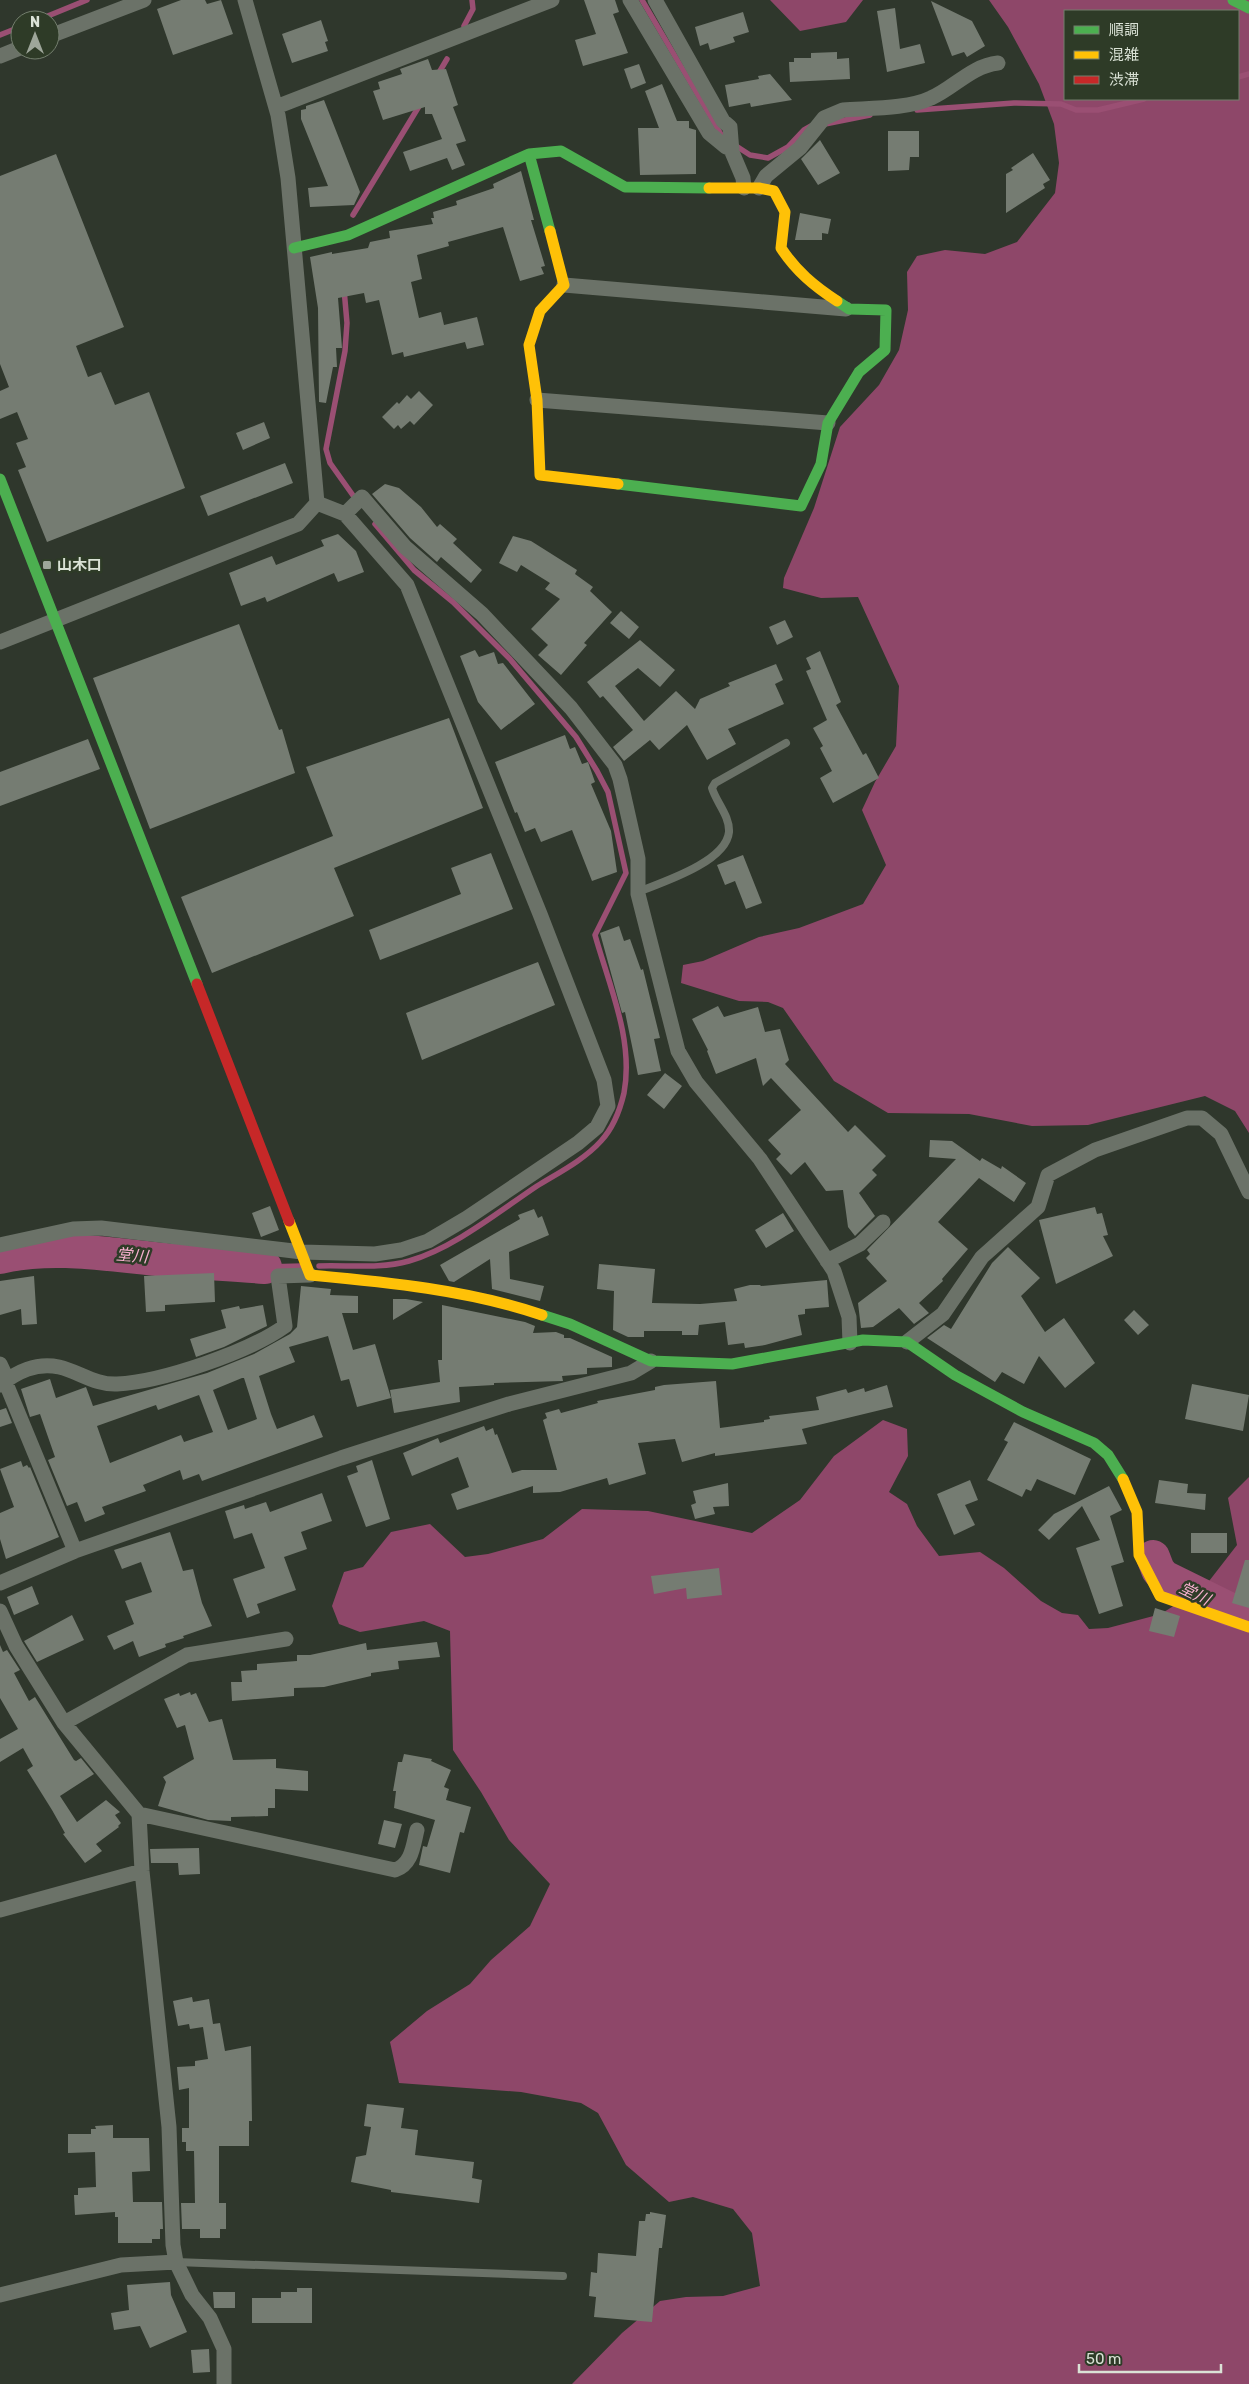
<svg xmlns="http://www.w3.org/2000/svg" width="1249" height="2384" font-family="Rubik,'Noto Sans JP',sans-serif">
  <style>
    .forest { fill: #8e4769; fill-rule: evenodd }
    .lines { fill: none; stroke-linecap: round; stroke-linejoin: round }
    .stream { stroke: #9a4f73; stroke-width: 5.5 }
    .river { stroke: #9a4f73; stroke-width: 34 }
    .building { fill: #757c72; fill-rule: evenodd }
    .lane { stroke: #6b7268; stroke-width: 8 }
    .street { stroke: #6b7268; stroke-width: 15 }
    .fast { stroke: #4caf50; stroke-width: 11 }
    .slow { stroke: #ffc107; stroke-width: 11 }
    .jam { stroke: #c62828; stroke-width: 11 }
    .poi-dot { fill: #9ea69a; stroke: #2e3b27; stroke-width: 2 }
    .labels { text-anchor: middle; stroke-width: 5; stroke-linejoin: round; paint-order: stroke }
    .poi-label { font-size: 15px; font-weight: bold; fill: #dae2d6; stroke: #2e3b27; text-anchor: start }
    .water-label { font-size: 16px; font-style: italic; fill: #f7b0cf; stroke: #2e3b27 }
  </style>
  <rect width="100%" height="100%" fill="#2f372c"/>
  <!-- forest -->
  <path class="forest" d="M770,0H863L846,22L800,31Z
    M989,0H1249V1133L1235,1111L1205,1096L1088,1125L1032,1126L969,1114L888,1113L834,1081L783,1008L768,1002L739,1001L681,983L683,965L703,961L759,937L799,928L863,904L886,865L862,810L875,782L896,746L899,686L858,597L821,598L783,588L784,578L814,508L840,427L879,385L899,350L908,310L907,272L917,256L945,250L985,254L1017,242L1055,193L1059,163L1054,124L1039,84L1008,27ZM1065,11H1238V99H1065Z
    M883,1420L907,1429L908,1456L889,1492L907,1504L917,1526L939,1556L980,1552L1004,1568L1041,1601L1062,1613L1078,1615L1089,1629L1108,1628L1161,1614L1206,1585L1237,1545L1228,1498L1249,1477V2384H572L622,2333L660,2301L686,2297L723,2296L760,2286L752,2233L733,2209L693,2197L669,2202L626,2165L598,2113L581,2103L521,2092L399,2083L390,2042L427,2011L470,1984L491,1960L530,1926L550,1884L509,1840L481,1792L453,1750L450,1631L424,1621L360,1632L339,1624L332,1606L344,1572L363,1567L391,1532L430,1524L465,1557L488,1554L543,1539L582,1509L648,1511L752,1533L800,1500L834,1456Z"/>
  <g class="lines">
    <!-- stream -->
    <path class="stream" d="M642,0L723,138
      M38,20L87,0
      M464,26L473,9L472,0
      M0,35L20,27
      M437,76L447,59
      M1238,77L1249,74
      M917,110L1014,103L1061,104L1076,110H1098L1144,99
      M825,124L870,115
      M733,144L750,155L768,158L788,147L804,130L811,126
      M353,215L421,103
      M344,289L347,323L345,351L326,449L330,463L357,501
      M319,1266C349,1265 380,1269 409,1261C454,1248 498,1212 537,1186C558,1173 584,1160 601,1141C613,1128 620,1110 624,1093C634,1040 609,985 595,935L626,873L608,792L597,771L576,737L510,659L453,602L414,570L375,524
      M265,1267L302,1266"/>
    <!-- river -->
    <path class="river" d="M0,1257C53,1244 111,1255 165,1260C198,1263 231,1264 265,1267
      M1153,1557L1158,1570L1164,1577L1229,1609L1249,1615"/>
  </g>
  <!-- building -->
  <path class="building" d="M181,0H205L207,4L221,0L233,34L173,55L157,9Z
    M584,0H615L619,12L613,14L628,53L583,66L575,40L596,34Z
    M931,1L972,21L985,46L967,57L964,52L952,56Z
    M895,8L900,49L920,44L925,63L887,72L877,11Z
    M743,12L749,32L733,37L735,42L710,50L708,43L700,46L695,27Z
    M321,20L328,41L325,42L328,51L292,63L282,34Z
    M837,52V59L849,58L850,79L790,82L789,62H794V58H811V53Z
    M428,59L432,70L446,69L458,105L453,107L466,141L456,144L465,165L452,170L447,158L410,171L403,152L442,139L432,114H425V107L383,120L373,91L380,89L378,82L402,74L400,69Z
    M639,64L646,83L631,89L624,69Z
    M770,74L792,100L751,107L750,103L729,107L725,85L759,79L758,76Z
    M662,84L677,121H689V128L696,130V174L640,175L638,128H659L645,91Z
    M324,100L360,192L354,205L310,207L308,188L328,186L301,119V110L306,109V106Z
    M888,131H919V157H910L909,170L888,171Z
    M820,140L840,173L818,185L801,159Z
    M1033,153L1050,180L1043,184L1045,188L1006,213V174L1013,170L1011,168Z
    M56,154L124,327L76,346L88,377L101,372L115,405L149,392L185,488L47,542L18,470L26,467L16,443L28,439L17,412L0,419V391L9,387L0,364V176Z
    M521,171L534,220H531L545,266L541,267L544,274L520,281L503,227L448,242L449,246L417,255L422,279L411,282L419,318L441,312L444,325L477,317L484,345L467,349L465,342L404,357L403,352L392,355L379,300L366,303L364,293L338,298L342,348H336L337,367H333L326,403L319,402L318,308L310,257L332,252V254L368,248L370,242L390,238L389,231L433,224L431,218H434L433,212L457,205L456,201L494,188L493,184Z
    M800,213L831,219L828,234L822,233V240H795Z
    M419,391L433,405L414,425L410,421L401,429L398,425L394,429L382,417L397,402L399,404L407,395L411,399Z
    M264,422L270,438L243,450L236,433Z
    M285,463L293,483L208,516L200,496Z
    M385,484L399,488L421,507L437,527L440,524L457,539L453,543L482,570L471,583L441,557L437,562L410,538L372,494Z
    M338,534L356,551L364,572L338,582L334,573L267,602L265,597L241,606L229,573L272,556L276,565L324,546L321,540Z
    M513,536L531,541L577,570L575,574L593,587L590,591L612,612L584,643L587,645L561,675L538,655L548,645L531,629L560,599L545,589L550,583L521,565L517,572L499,563Z
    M621,611L639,627L629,639L610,623Z
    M785,620L793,637L777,645L769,627Z
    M239,624L279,730L282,729L295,773L150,829L93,678Z
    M640,640L675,670L660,687L638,668L615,686L644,721L676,691L695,709L700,699L730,686L728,683L776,664L783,680L775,684L784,704L728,729L736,744L707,760L687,725L659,750L650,740L624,761L613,747L633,730L603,696L600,698L587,682Z
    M475,650L479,657L494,652L498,664L503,663L535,704L501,730L478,702L460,656Z
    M820,651L841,702L836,705L863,755L866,753L879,778L833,803L820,778L832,771L820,748L823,746L813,728L827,720L806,671L811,669L806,658Z
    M449,718L483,808L334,868L354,916L212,973L181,897L333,836L306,767Z
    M565,735L570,749L575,747L582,764L588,762L595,782L591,784L611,831L617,872L592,881L572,830L541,842L535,828L525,832L517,812L515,813L495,762Z
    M88,739L100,769L0,806V772Z
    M491,853L513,909L380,960L369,930L461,894L451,868Z
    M743,855L762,903L746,909L735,881L725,885L717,865Z
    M619,926L624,941L630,939L641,970L643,969L660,1038L654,1039L661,1071L638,1075L625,1012L622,1013L600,933Z
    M538,962L555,1005L422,1060L406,1013Z
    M718,1006L724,1017L758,1007L765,1032L780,1029L789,1060L785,1064L848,1132L855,1125L886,1156L872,1170L877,1175L859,1193L875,1216L855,1236L848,1227L843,1190L826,1191L805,1162L791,1175L776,1159L781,1154L768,1140L801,1110L771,1078L763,1086L756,1058L716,1074L707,1051L708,1050L692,1019Z
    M665,1073L682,1086L664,1109L647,1095Z
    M930,1140L952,1141L980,1161L982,1158L1001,1169L1002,1166L1026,1183L1014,1202L979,1178L938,1222L968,1249L942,1279L943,1281L919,1303L929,1313L914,1324L899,1308L873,1327L861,1328L858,1303L887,1281L866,1258L870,1254L867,1250L956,1159L929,1157Z
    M270,1206L279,1230L261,1237L252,1213Z
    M1095,1207L1097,1214L1102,1213L1108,1235L1103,1236L1113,1256L1056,1284L1039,1220Z
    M534,1209L538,1218L542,1216L549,1235L509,1252L510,1279L544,1286L540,1301L492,1289L490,1259L454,1282L449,1281L440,1265L520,1219L518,1215Z
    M783,1213L794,1231L766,1248L755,1230Z
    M1008,1247L1040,1278L1021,1296L1045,1332L1064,1318L1095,1363L1065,1388L1039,1356L1024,1384L1002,1372L995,1382L927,1338L944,1325L951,1329L992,1263Z
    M599,1264L655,1269L652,1303L700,1304L737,1301L734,1289L750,1285H760L761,1286L827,1280L829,1307L805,1309V1314L798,1315L802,1335L765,1345L745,1348L744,1343L728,1345L725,1322L699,1325L698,1335H682V1331H644V1337H628L613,1330L614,1291L597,1289Z
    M214,1273L215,1302L165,1305V1311L146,1312L144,1276Z
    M34,1276L37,1324L22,1325L21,1309L0,1315V1281Z
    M301,1286L331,1289L330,1295L358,1296V1313H342L353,1350L375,1344L391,1398L357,1407L349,1379L341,1381L328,1336L289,1347L295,1362L259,1376L271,1414L277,1429L314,1415L323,1437L202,1481L199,1474L183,1480L180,1470L143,1485L146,1491L102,1507L105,1514L85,1522L77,1502L67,1506L48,1460L55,1457L40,1414L30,1417L21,1389L50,1379L56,1398L86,1387L93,1406L207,1373L254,1354L290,1334L297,1327ZM242,1378H244L257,1419L228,1430L213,1390ZM199,1395L213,1432L184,1442L181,1435L110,1463L97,1426L156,1405L158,1410Z
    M393,1299H406L423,1302L393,1320Z
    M263,1305L267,1326L224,1347L196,1357L190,1339L226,1328L221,1310L239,1306L240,1309Z
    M442,1305L525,1322L535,1326L533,1333L556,1332L564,1335V1338H570L612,1357V1367L587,1368V1374L562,1376L563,1381L494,1383V1385L459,1387L460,1402L394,1413L390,1390L440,1382L438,1360H442Z
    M1134,1310L1149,1325L1138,1335L1124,1320Z
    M716,1381L720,1428L764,1422V1420L770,1419L769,1416L819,1410L816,1397L846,1389L848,1393L864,1388L865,1392L887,1385L893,1407L802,1429L807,1444L715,1456V1453L682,1462L675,1439L638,1443L646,1474L609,1485L607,1478L560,1492L533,1493V1486L457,1510L451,1494L469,1487L458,1457L412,1476L403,1453L438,1438L440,1443L484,1426L486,1431L493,1428L495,1435L497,1434L512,1473L522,1470H557L543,1420L547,1418L545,1413L559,1409L561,1413L598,1403L597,1401L655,1390V1387L664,1385Z
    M1192,1384L1249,1395L1243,1431L1185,1419Z
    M6,1408L12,1423L0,1427V1410Z
    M1014,1422L1091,1459L1075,1495L1037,1479L1031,1491L1026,1489L1022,1497L987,1480L1008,1442L1004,1440Z
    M372,1460L390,1519L366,1527L347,1476L358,1472L356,1466Z
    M21,1461L23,1467L27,1465L29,1468L30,1467L59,1537L6,1559L0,1539V1513L14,1507L0,1469Z
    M970,1480L978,1500L965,1505L975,1525L954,1535L937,1494Z
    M1159,1480L1188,1484L1187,1493L1206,1494L1205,1510L1155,1503Z
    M728,1483L729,1506L713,1507L715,1514L695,1519L691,1505L696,1503L693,1491Z
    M1109,1486L1122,1510L1110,1516L1124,1562L1111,1566L1123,1606L1099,1614L1076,1548L1100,1540L1082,1506L1049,1540L1038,1530L1054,1514Z
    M322,1493L332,1521L301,1532L307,1549L284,1557L296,1590L257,1604L260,1613L247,1618L233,1579L265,1568L252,1533L234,1539L225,1511L244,1505L245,1509L266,1502L270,1512Z
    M170,1532L183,1571L193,1569L202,1603L212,1626L183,1636L184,1638L165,1644L166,1647L139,1657L133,1641L114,1650L107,1636L134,1624L125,1601L152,1592L141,1562L122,1569L114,1550Z
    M1191,1533H1227V1553H1191Z
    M1245,1560H1249V1608L1232,1603Z
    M719,1568L722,1595L687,1599L686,1588L654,1594L651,1576Z
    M32,1586L39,1604L14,1615L7,1597Z
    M1155,1608L1180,1616L1174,1637L1149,1631Z
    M72,1615L84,1640L37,1662L24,1641Z
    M437,1642L440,1657L398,1661L399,1669L371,1673V1676L324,1687L294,1688V1696L232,1701L231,1682H242L241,1671L257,1670V1664L297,1661V1655H310L366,1643L367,1650Z
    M0,1645L3,1652L7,1650L20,1670L14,1673L29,1701L35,1697L74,1760L76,1761L81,1758L94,1774L60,1796L77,1822L106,1800L120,1812L115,1815L121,1823L118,1826L119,1827L96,1844L102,1851L85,1863L63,1834L65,1833L52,1810L27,1770L33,1766L23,1748L0,1762V1739L18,1729L0,1698Z
    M190,1692L191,1695L196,1693L209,1722L222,1719L233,1760L276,1759V1768L308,1771V1791L275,1789V1808H268V1816L231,1817V1821L208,1820L158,1806L166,1782L163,1777L194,1759L185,1725L177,1728L164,1699L179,1693L180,1696Z
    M404,1754L432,1759L431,1761L451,1770L444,1787L449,1789L446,1800L471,1807L464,1833L460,1832L450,1873L419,1865L423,1846L427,1847L435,1820L394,1808L396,1791H393L398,1762H402Z
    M384,1820L402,1824L395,1848L378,1844Z
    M199,1848L200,1874L179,1875L178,1863H151L150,1849Z
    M192,1997L193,2002L209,1999L213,2024L220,2023L225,2051L251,2046L252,2121H249V2146H219V2203H226V2229H220V2238H200V2229H182L181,2203H195L194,2151H186V2142H182V2128H189V2088L179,2090L177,2067L195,2066V2061L208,2059L203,2027L190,2029L189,2024L178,2026L173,2001Z
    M367,2104L404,2108L401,2128L418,2130L415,2155L474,2162L472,2178L482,2180L479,2203L391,2192V2190L351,2182L356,2157L366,2155L371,2127L364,2126Z
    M113,2125V2138H149L150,2171L132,2172L133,2202H162L163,2229H160V2239H152V2243H118V2217H115V2212L75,2215L74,2195H78V2188L96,2187L95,2152L68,2153V2134H91V2129H96L95,2126Z
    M650,2212L666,2215L662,2248H659L652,2322L594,2317L596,2297L589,2296L591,2272L597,2273L598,2253L636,2256L639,2221H645L646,2214H650Z
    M170,2282L171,2295L187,2332L150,2348L140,2326L114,2330L111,2313L129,2310L127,2285Z
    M297,2288H312V2323H252V2298H281V2292H297Z
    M213,2292H235V2308H214Z
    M209,2349L210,2372L193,2373L191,2350Z"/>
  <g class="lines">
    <!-- lane -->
    <path class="lane" d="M638,892C663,882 726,862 729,832C730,816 716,802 712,788L715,783L786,743
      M176,2262L563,2276"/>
    <!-- street -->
    <path class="street" d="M630,0L709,133L726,147L732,148
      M655,0L723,121L730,127L732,152L743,178L744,188
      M50,36L144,0
      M0,56L20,48
      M276,107L552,0
      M759,188L766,176L800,148L824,118L843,110C869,108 908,109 931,98C954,88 971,66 998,63
      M564,285L846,309
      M537,400L828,423
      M345,514L362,497L405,547L482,614L571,708L615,765L620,779L638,859V894L678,1051L696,1082L760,1159L834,1271L849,1317L850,1343
      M0,642L298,524L317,503L288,178L278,115L245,0
      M0,1245L73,1229L101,1228L302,1252L375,1254L401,1250L428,1241L467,1218L578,1143L597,1127L608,1106L604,1080L540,914L407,585L345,514L317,503
      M827,1261L860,1244L883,1222
      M907,1342L943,1314L982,1257L1038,1207L1048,1175L1095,1150L1187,1118H1202L1221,1134L1249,1192
      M0,1364L7,1379
      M5,1381L75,1551
      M0,1385C17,1372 36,1362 59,1367C80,1372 95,1385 117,1384C161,1382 249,1352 285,1326L278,1276L310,1275
      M0,1583L75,1551L341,1458L509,1404L631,1373L651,1361
      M0,1611L16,1646L64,1723L139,1814L142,1871L169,2127L173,2245L176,2262L192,2295L210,2318L224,2349V2384
      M64,1723L187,1655L286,1639
      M139,1814L395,1870C412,1864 413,1846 417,1830
      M0,1910L142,1871
      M0,2295L121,2265L176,2262"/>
    <!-- fast -->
    <path class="fast" d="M1233,0L1249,8
      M529,154L550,231
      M294,248L348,235L529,154L561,151L625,187L709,188
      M0,479L197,984
      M618,484L801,506L821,464L828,423L859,372L885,350L886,310L849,309L837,301
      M542,1315L570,1324L651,1361L732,1364L863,1340L907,1342L955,1375L1023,1412L1094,1443L1108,1455L1123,1479"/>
    <!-- slow -->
    <path class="slow" d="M709,188H759L774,191L785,212L781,248C796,271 814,286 837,301
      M550,231L564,285L540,311L529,345L537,400L540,475L618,484
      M289,1221L310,1275C386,1282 469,1290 542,1315
      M1123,1479L1137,1512L1139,1555L1160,1596L1249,1627"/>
    <!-- jam -->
    <path class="jam" d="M197,984L289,1221"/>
  </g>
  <!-- markers -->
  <rect class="poi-dot" x="42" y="560" width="10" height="10" rx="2.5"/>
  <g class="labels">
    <!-- poi labels -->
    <g class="poi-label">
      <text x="57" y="570">山木口</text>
    </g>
    <!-- water labels -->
    <g class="water-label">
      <text transform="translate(132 1255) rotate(5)" y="6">堂川</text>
      <text transform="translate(1195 1593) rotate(26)" y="6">堂川</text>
    </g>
  </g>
  <!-- legend -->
  <rect x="1064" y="10" width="175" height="90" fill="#2e3b27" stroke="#737e6d"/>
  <rect x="1074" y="26" width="25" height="8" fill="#4caf50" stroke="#737e6d"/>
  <text x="1109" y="35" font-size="15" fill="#dae2d6">順調</text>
  <rect x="1074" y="51" width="25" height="8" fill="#ffc107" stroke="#737e6d"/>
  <text x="1109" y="60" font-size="15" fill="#dae2d6">混雑</text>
  <rect x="1074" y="76" width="25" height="8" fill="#c62828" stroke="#737e6d"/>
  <text x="1109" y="85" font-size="15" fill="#dae2d6">渋滞</text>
  <!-- north arrow -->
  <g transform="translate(35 35)"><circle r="24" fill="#2e3b27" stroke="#737e6d"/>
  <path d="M0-4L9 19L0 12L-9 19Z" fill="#9ea69a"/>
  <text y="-8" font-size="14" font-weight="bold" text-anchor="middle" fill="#dae2d6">N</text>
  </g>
  <!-- scale -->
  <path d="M1079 2364v8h142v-8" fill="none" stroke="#dae2d6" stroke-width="2.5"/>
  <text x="1086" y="2364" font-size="15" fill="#dae2d6" stroke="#2e3b27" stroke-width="4" paint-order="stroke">50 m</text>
</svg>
